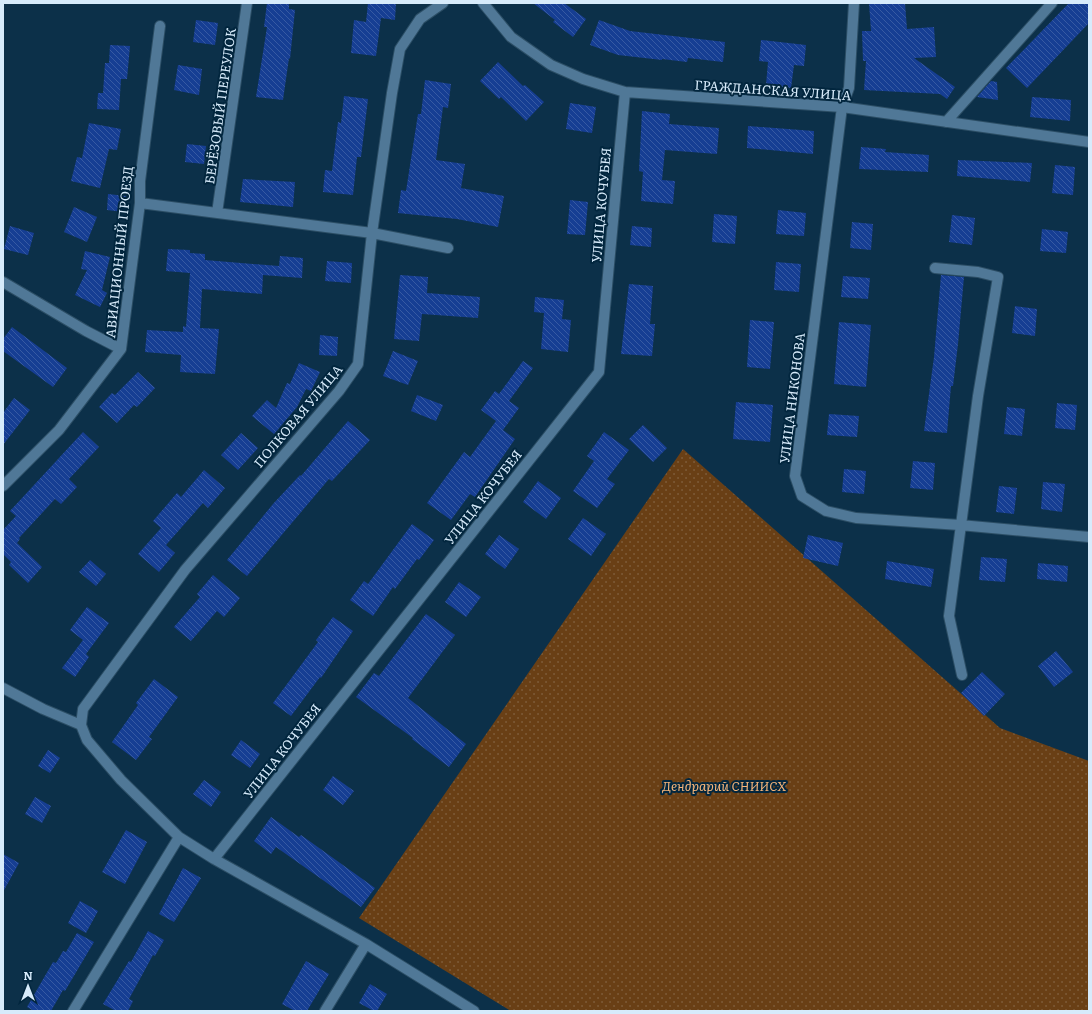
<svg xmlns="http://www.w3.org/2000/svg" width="1092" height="1014" font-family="Literata,serif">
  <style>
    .park { fill: url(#park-dots) }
    .building { fill: url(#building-back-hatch) }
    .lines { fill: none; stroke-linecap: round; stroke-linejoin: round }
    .minor-casing { stroke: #2c4e65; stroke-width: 12 }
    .minor { stroke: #507897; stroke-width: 10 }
    .labels { text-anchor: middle; stroke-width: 4; stroke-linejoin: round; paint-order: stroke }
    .street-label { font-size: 13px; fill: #d7ebfb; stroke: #02263e }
    .park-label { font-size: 13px; font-style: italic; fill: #f5b57a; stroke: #02263e }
  </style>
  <defs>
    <pattern id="park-dots" width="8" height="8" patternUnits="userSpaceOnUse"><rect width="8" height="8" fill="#693f15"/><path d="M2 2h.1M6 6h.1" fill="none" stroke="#7e5b38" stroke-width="1.8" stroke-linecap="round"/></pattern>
    <pattern id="building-back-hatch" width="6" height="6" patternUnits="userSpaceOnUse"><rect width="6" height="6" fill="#163e93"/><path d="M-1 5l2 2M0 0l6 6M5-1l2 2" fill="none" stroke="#375aa3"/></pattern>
  </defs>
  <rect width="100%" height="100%" fill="#0c3049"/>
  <!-- park -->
  <path class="park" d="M683,449L1000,728L1089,761V1011H511L359,918Z"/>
  <!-- building -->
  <path class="building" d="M267,3H289V9L295,10L290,59L289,58L283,100L256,97L267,27H264Z
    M368,3H396L395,20L381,18L376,56L351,53L354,20L366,22Z
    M533,3H564L586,19L573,37L553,22L555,20Z
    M869,3H905L907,29L934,27L936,57L914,58L955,87L947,99L940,94L864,90L866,61H863L862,31H871Z
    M1069,3H1089V23L1027,88L1006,68Z
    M196,20L218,23L215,45L193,42Z
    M599,20L630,31L725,42L723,62L688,58L687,62L662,59V60L618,55L590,45Z
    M761,40L806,45L804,66L794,65L791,88L766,85L768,62L759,61Z
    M110,45L130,46L127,79H121L119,110L97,109L98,93H103L105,63H109Z
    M498,62L523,86L525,85L544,102L526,121L501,97L499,99L480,81Z
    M178,65L202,69L199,95L174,90Z
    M425,80L451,84L448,108L443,107L436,160L465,164L461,188L504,196L498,227L457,219L398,213L401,190L406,191L418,114H421Z
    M991,81L997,82L998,100L977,97Z
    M344,96L368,99L361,157H357L353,195L323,192L325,170L332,171L338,122L341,123Z
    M1032,97L1071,100L1070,121L1030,117Z
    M570,103L596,107L592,133L566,129Z
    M642,111L670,114L669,124L719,128L717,154L665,150L662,180L675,181L673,204L641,201L643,172L639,171Z
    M89,123L121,129L117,150L109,149L100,188L71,181L77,157L82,158Z
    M748,126L814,131L813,154L747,148Z
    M187,144L206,146L204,164L185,162Z
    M861,147L886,149L885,152L929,155L928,172L859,169Z
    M958,160L1032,163L1030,182L957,176Z
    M1055,165L1075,167L1073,195L1052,193Z
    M243,179L295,182L293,207L240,202Z
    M108,194L126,196L124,212L107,210Z
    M570,200L588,202L585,235L567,234Z
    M74,207L97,217L87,242L64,232Z
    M778,210L806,213L804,236L776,234Z
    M714,214L737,216L735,244L712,242Z
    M952,215L975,218L972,245L949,242Z
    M852,222L873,224L871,250L850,248Z
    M10,226L34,233L28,255L4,249Z
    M632,226L652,228L651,247L630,245Z
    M1042,229L1068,232L1066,253L1040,251Z
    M168,249L190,250V253L205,254V260L279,266L280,256L303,258L302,278L263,275L262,294L202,289L200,328L219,329L215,374L180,372L181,355L145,352L147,330L183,332V326L186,327L190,273L166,271Z
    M85,251L110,257L102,290L107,293L100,307L75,295L87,270L81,269Z
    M327,261L352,263L351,283L325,281Z
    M776,262L801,264L799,292L774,290Z
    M400,275L428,277L427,293L480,297L478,318L422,314L419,341L394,339Z
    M941,275L964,277L958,344L953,386H951L947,433L924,431L934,357Z
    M843,276L870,278L868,299L841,297Z
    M629,284L653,286L650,324H655L652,356L621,354Z
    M535,297L564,300L562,319L571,320L568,352L541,349L544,313L534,312Z
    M1015,306L1037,309L1035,336L1012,333Z
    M750,320L774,322L770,369L747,367Z
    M839,322L871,325L866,387L834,384Z
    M12,327L67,368L53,387L3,351V339Z
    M320,335L338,337L337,356L319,355Z
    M393,351L418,361L408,385L383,376Z
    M523,361L533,368L509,401L519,408L503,430L515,439L475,497L470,494L451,520L427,503L464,452L470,457L496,421L481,410L495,391L499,394Z
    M299,363L320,372L311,391L306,389L297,407L274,434L252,416L267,400L276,408L287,383L290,384Z
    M138,372L155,388L137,407L134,405L117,423L99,407L112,393L115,395Z
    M417,395L443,405L436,421L411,411Z
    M14,398L30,410L3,445V413Z
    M736,402L773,405L770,442L733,439Z
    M1057,403L1077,405L1075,430L1055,428Z
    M1007,407L1025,409L1022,436L1004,434Z
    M829,414L859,416L857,437L827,435Z
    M348,421L370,440L332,481L329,479L247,576L227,560L273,504L300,475L301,476Z
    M643,425L667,448L653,462L629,439Z
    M83,432L99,447L69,479L77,487L61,504L55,499L19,538L20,539L17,543L42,567L28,583L9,565L11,562L3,554V530L16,516L10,511Z
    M604,432L629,450L607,479L615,484L597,508L573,491L594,461L587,456Z
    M241,433L258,448L238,470L221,455Z
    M913,461L935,463L933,490L910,488Z
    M844,469L866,471L864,494L842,492Z
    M204,470L225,488L208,508L203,503L166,545L175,553L159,572L138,554L161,528L153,521L177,493L181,497Z
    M538,481L561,498L546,519L523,502Z
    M1043,482L1065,484L1062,512L1041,509Z
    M999,486L1017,488L1014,514L996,512Z
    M583,518L606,534L591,556L568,539Z
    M412,524L434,540L419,560L417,559L395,589L393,587L373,616L350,600L364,581L368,584Z
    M499,535L519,549L505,569L485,554Z
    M808,535L843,543L838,566L803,558Z
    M981,557L1007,559L1005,582L979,580Z
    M90,560L106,574L96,586L79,572Z
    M887,561L934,569L931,587L885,579Z
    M1038,563L1068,566L1067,582L1037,579Z
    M213,575L240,598L224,617L217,611L191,641L174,627L200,597L197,594Z
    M459,582L481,597L466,617L445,602Z
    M87,607L109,623L86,654L89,657L75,677L62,668L83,640L70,630Z
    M426,614L455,635L408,698L466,744L449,767L412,739L413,738L356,697L374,673L379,676Z
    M333,617L353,631L321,678L320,677L291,716L273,703L318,642L316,640Z
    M1056,651L1073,672L1054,687L1038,666Z
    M982,672L1005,694L984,716L961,693Z
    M154,679L178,697L149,737L152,739L136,760L112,742L138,705L136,703Z
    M241,740L260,754L250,768L231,755Z
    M48,750L60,758L50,773L38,766Z
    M333,776L354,791L343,805L323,790Z
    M204,780L221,792L211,807L193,794Z
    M35,797L51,806L42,823L25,814Z
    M271,817L299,837L301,835L375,888L361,907L276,847L271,854L254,841Z
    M126,830L147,842L125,884L102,872Z
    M3,854L19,863L3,892Z
    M183,868L201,878L174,922L159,914Z
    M80,901L98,911L86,933L68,923Z
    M148,931L164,940L155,956L153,955L129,999L133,1001L128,1011H116L103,1004L129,961L131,962Z
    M77,933L94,942L65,991L63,990L51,1011H34L27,1007L53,962L56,963L63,951L66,952Z
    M306,961L329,974L307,1011H295L282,1004Z
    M370,984L387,994L377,1011H374L359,1003Z"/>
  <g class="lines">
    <defs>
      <path id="minor" d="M443,3L420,19L400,49L392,93L372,233L358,364L339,391L185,570L83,709L81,725L87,740L121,780L179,837L214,859L366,944L474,1011
        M483,3L511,37L551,65L583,79L625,92L842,107L1089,142
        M854,3L849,88L842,107L795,476L802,496L826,511L856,518L960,525L1089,537
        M946,122L1052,3
        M140,203L372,233L448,248
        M217,213L247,3
        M935,268L978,272L998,277L978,396L949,616L962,675
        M3,282L86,331L121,349
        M3,486L59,430L121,349L140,203V181L160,26
        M3,688L43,709L81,725
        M214,859L599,372L625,92
        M73,1011L179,837
        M325,1011L366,944"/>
    </defs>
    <!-- minor casing -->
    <use href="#minor" class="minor-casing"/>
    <!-- minor -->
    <use href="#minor" class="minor"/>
  </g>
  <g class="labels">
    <!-- street labels -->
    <g class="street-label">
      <text transform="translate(773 90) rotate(4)" y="5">ГРАЖДАНСКАЯ УЛИЦА</text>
      <text transform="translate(220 106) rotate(-82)" y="5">БЕРЁЗОВЫЙ ПЕРЕУЛОК</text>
      <text transform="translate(601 205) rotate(-85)" y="5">УЛИЦА КОЧУБЕЯ</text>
      <text transform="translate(119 252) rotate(-84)" y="5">АВИАЦИОННЫЙ ПРОЕЗД</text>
      <text transform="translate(792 398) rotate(-83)" y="5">УЛИЦА НИКОНОВА</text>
      <text transform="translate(298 416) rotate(-50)" y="5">ПОЛКОВАЯ УЛИЦА</text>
      <text transform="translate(483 497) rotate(-52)" y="5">УЛИЦА КОЧУБЕЯ</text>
      <text transform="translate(282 751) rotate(-52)" y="5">УЛИЦА КОЧУБЕЯ</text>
    </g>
    <!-- park labels -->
    <g class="park-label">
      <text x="724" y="791">Дендрарий СНИИСХ</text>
    </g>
  </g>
  <!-- border -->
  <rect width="1092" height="1014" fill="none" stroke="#d7ebfb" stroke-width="8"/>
  <!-- north arrow -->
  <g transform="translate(28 986)" stroke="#02263e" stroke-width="3" paint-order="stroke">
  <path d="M0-3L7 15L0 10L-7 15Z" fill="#d7ebfb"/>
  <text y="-6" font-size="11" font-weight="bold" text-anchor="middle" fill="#d7ebfb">N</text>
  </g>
</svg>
